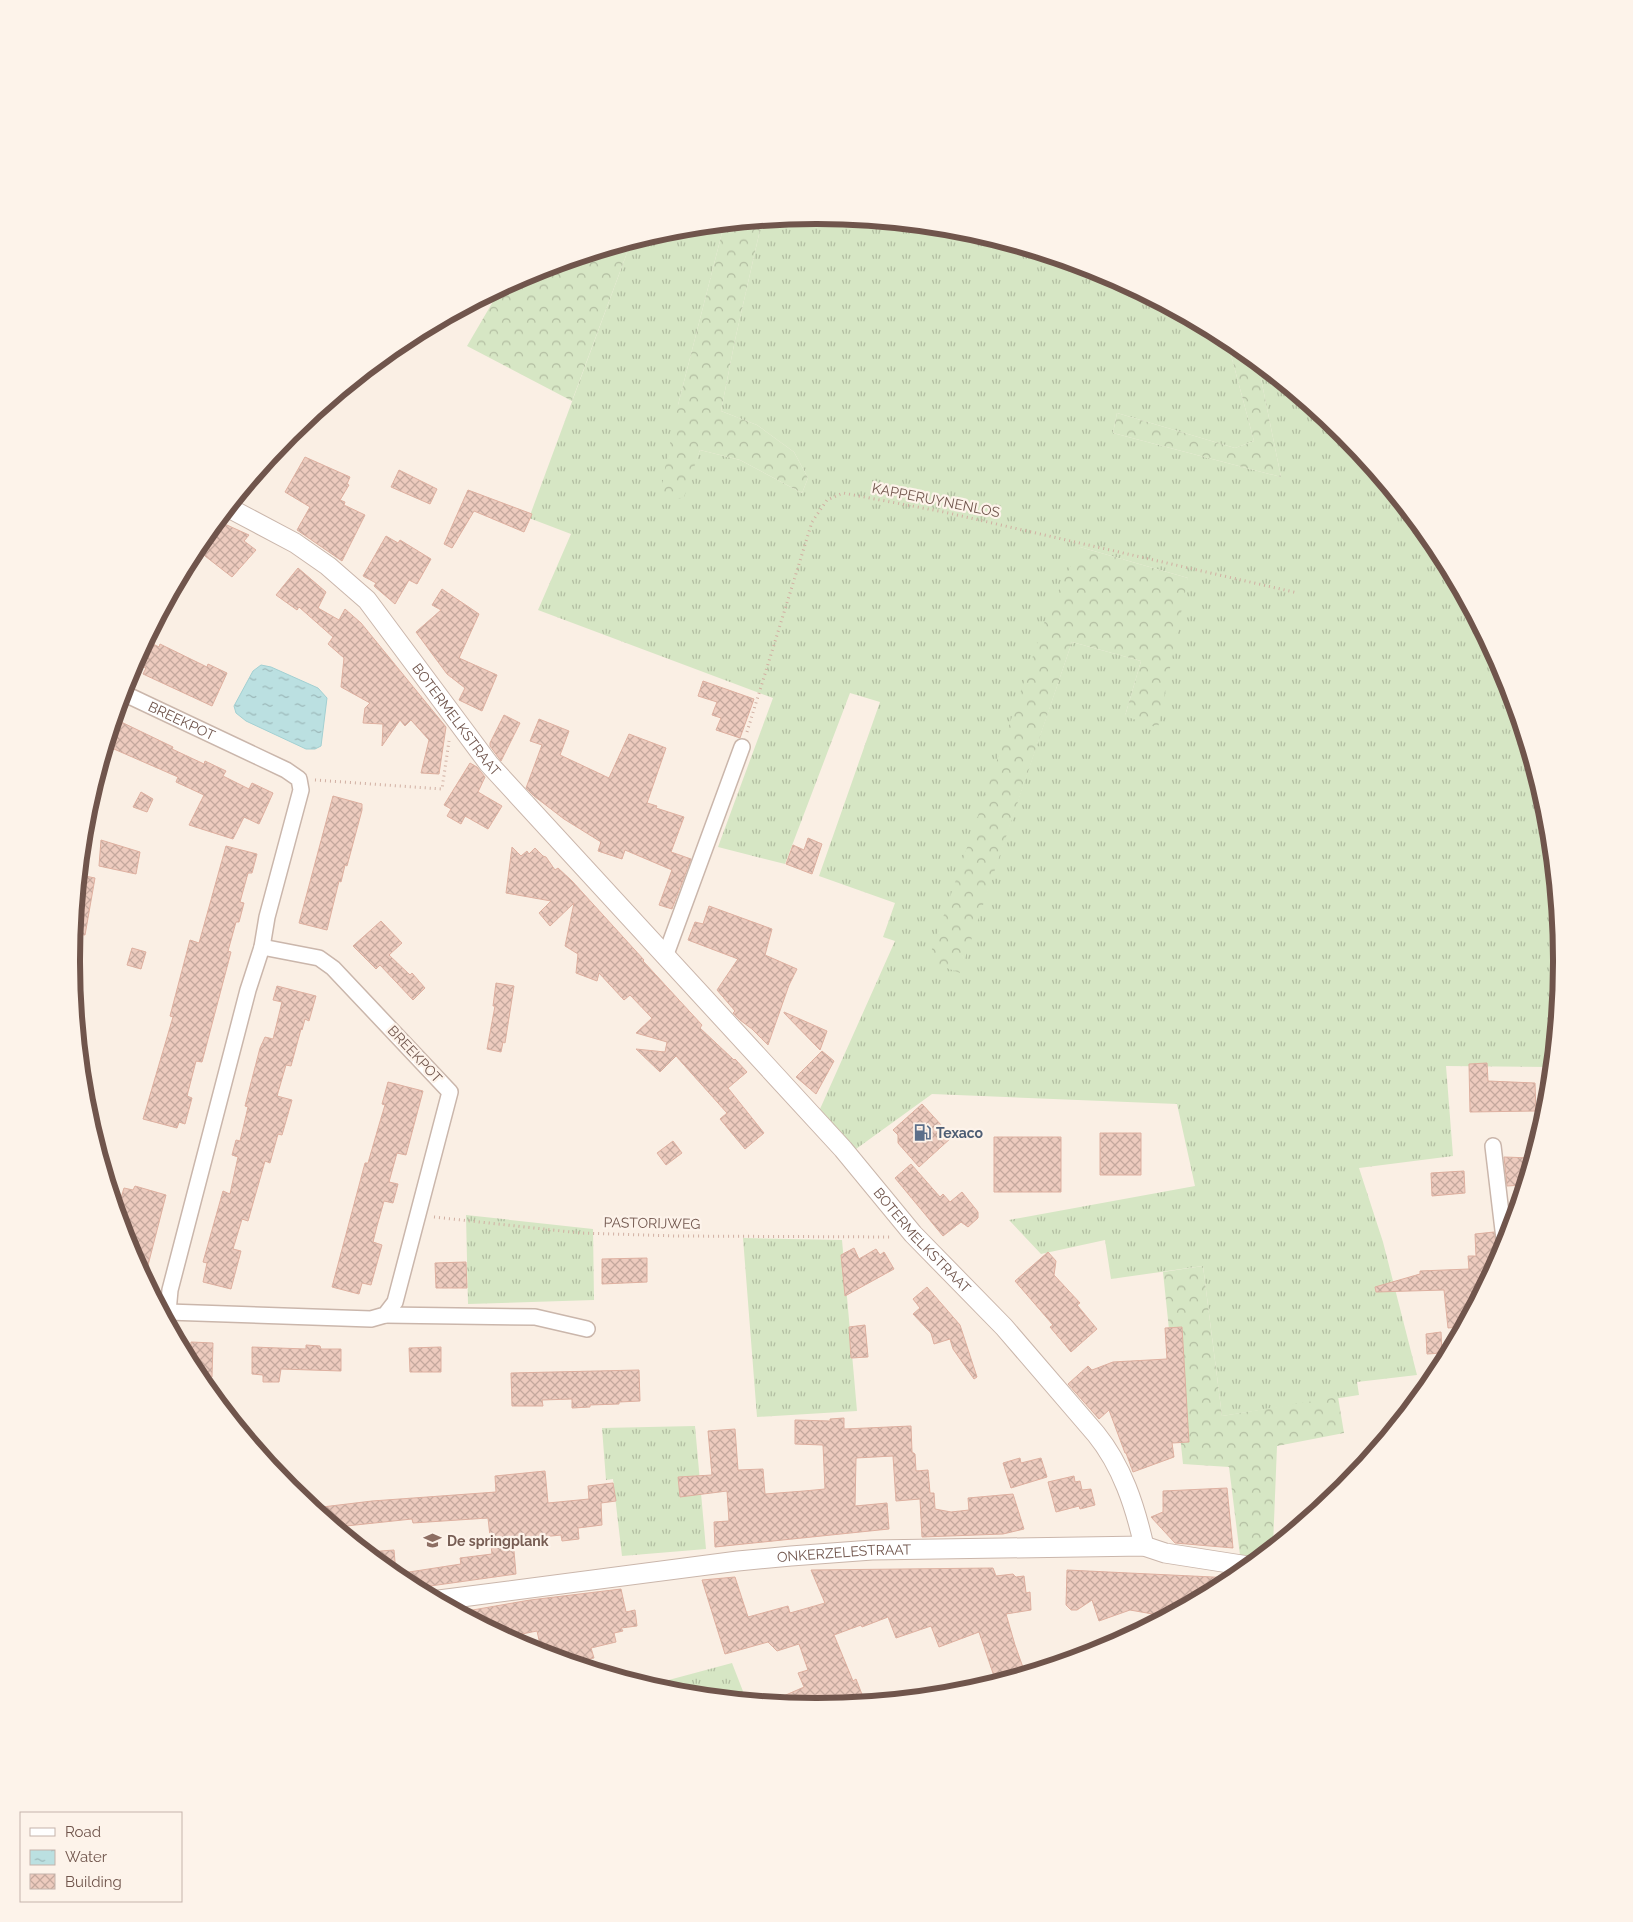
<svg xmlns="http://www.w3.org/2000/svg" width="1633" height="1922" font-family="Raleway,sans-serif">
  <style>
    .grass { fill: url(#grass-tufts); fill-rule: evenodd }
    .forest { fill: url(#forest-crowns) }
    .water { fill: url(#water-ripples); stroke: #a2d0d2 }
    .building { fill: url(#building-cross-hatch); stroke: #deb0a0 }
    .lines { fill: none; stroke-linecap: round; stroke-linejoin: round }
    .minor-casing { stroke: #cab6ab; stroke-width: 18 }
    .tertiary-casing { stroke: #cab6ab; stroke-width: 21 }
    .path { stroke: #d1afa2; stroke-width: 3; stroke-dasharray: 1 4; stroke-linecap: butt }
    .minor { stroke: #fff; stroke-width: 15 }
    .tertiary { stroke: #fff; stroke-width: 19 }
    .labels { text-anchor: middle; stroke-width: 4.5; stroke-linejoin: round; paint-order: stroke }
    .street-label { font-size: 14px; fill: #70554c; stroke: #fdf3ea }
    .service-label { font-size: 14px; font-weight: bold; fill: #4e5e75; stroke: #fdf3ea; text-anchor: start }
    .education-label { font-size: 14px; font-weight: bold; fill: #785e54; stroke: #fdf3ea; text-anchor: start }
    .rim { fill: none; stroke: #70554c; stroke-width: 6 }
  </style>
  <defs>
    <pattern id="grass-tufts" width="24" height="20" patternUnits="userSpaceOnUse" patternTransform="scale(1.25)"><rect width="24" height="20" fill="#d6e6c4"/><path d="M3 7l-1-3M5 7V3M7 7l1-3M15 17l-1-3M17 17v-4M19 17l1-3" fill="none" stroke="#b2bda1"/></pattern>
    <pattern id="forest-crowns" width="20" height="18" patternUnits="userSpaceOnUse" patternTransform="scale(1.25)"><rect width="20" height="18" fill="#d6e6c4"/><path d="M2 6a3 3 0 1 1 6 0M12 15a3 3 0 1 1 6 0" fill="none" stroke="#b2bda1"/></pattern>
    <pattern id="water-ripples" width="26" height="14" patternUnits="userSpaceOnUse" patternTransform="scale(1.25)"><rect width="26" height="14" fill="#bbe0e1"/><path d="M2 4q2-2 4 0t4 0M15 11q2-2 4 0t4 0" fill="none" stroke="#9cb8b9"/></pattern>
    <pattern id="building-cross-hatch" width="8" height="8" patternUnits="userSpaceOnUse" patternTransform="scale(1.25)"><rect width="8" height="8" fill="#edcbbe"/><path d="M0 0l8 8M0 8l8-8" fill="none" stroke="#c4a89d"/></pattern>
  </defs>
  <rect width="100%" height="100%" fill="#faefe4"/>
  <!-- grass -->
  <path class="grass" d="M817,216L962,230L1102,273L1227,340L1254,441L1235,448L1117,413L1113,433L1281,477L1258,364L1344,434L1436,547L1505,676L1547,816L1562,961L1551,1067L1446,1066L1453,1156L1359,1168L1383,1242L1417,1375L1357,1382L1359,1395L1222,1416L1203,1266L1111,1279L1105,1240L1041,1254L1009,1220L1195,1186L1177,1104L932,1094L856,1149L820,1109L895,941L883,937L895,903L819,876L880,702L850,693L785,864L718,847L773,698L538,610L571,534L529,518L631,242L671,230L724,225L678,405L692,471L700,450L740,460L802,493L808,478L794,452L757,425L721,411L735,340L762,221ZM1080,547L1188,578L1125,716L1141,661L1072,642L959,973Z
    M466,1215L593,1229L594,1300L468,1304Z
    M743,1238L842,1240L857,1411L757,1417Z
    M695,1426L706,1549L622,1556L613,1479L606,1480L602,1428Z
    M732,1663L746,1699L671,1692L650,1685Z"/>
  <!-- forest -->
  <path class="forest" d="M762,221L735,340L721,411L757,425L794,452L808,478L802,493L740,460L700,450L684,497L672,501L661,493L665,468L678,405L724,225Z
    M631,242L572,401L467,346L498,293L495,292L532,272Z
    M1227,340L1258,364L1281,477L1113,433L1117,413L1235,448L1254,441Z
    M1080,547L1188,578L1158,728L1125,716L1141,661L1072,642L960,973L928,961L1048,612Z
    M1203,1266L1222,1416L1338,1397L1344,1433L1277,1446L1273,1546L1257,1559L1240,1555L1229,1467L1183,1464L1163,1272Z"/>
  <!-- water -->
  <path class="water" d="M261,665L271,667L318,688L327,698L321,746L315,749H306L246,721L236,713L234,706L253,671Z"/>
  <!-- building -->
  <path class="building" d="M305,457L350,477L347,484L349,485L340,500L345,502L344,505L365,515L342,561L297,530L310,507L285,492Z
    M399,470L437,489L430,504L391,487Z
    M468,490L532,514L524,532L474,511L452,548L444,544Z
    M218,521L249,535L244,541L256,550L232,577L196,549Z
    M386,536L398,543L400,540L431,559L417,584L409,580L395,604L374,586L376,583L363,576Z
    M298,568L326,592L318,608L339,620L345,609L361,623L446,727L439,774L421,773L429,740L411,720L405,726L400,720L382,746L383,724L363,723L365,708L370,703L341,687L344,658L328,644L333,637L299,607L297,610L276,595Z
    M442,589L479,614L459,658L497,675L482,711L459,700L465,688L447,674L416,632L441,610L432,605Z
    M147,641L159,647L160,644L207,667L208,664L227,673L212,706L143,674L146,668L135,663Z
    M703,681L754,699L740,738L716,730L721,718L712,715L717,702L698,696Z
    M504,715L520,723L501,761L490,746V743Z
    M115,719L173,747L172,749L204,764L205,761L226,771L223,776L249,789L252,783L273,793L259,824L244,817L233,839L189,825L204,795L176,782L178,777L107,746Z
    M539,719L569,731L560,755L609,778L629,734L666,748L647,803L657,806L656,808L684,817L671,852L691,859L672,909L659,905L672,870L625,850L622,859L598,851L601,842L564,819L534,796L526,788L542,745L530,741Z
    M470,763L477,767L485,777L478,792L502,806L488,829L465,816L461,824L447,816L451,809L444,805Z
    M141,792L153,799L147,812L133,807Z
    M333,796L362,804V810L347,866L345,865L341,882L339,881L327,930L299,923Z
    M808,838L822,844L812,874L786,864L793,845L804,850Z
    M101,840L140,852L136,874L99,866Z
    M226,846L257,854L252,873H248L240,902L244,903L239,922H236L228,951L231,952L202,1062L196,1061L187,1096L192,1098L185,1124L179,1122L177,1128L143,1119L173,1017L170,1016L190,940L199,943Z
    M512,847L521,856L527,851L529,854L535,848L543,856L546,857L555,870L558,868L572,881L644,960L643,961L702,1025L700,1028L734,1060L735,1059L747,1072L728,1088L764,1133L745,1149L720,1119L727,1113L676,1056L660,1072L636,1049L665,1052L667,1042L636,1033L652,1018L630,995L624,1000L599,973L597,981L576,973L578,954L565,946L574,903L550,926L539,913L551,901L506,893Z
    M80,875L95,878L85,935L74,934Z
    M709,906L772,929L765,955L797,969L789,985L768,1045L752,1029L740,1020L733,1013L735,1011L717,990L738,959L688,940L695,922L703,924Z
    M381,921L402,943L389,955L410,975L412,973L425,988L413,1000L380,965L376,969L353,946Z
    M132,948L146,952L141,969L127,965Z
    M496,983L514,986L505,1043L503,1042L501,1052L487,1049L495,1006H493Z
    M277,986L316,996L309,1021L305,1019L302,1030L301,1029L291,1066L286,1065L277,1096L292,1100L282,1135L278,1134L270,1163L265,1161L248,1221L242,1219L233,1249L241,1251L231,1289L203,1282L207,1263L203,1262L223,1191L230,1194L238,1157L232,1155L236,1140L240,1141L248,1107L245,1106L260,1048L265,1037L273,1039L282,1002L273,1000Z
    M784,1012L827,1031L820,1050L784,1013Z
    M822,1051L834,1061L816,1094L796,1077Z
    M1487,1063L1488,1081L1535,1083L1536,1111L1470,1112L1469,1064Z
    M388,1082L423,1091L406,1155L397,1153L389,1182L398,1184L393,1203L384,1201L377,1226L373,1242L382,1245L371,1285L362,1283L359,1294L332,1287L365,1163H368L379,1125L385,1105L382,1104Z
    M922,1104L952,1137L919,1167L898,1143V1135L893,1130Z
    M1100,1133H1141V1175H1100Z
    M994,1137H1061V1192H994Z
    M673,1141L682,1153L666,1165L657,1153Z
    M1504,1157L1532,1158L1523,1185L1507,1186Z
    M911,1164L940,1197L943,1194L950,1202L962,1192L978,1212V1218L968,1227L961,1222L943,1236L895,1178Z
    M1464,1171L1465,1193L1432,1196L1431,1173Z
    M135,1186L166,1195L145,1277L128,1246L117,1211L124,1188L133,1190Z
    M1494,1232L1499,1258L1462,1327L1448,1328L1444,1290L1376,1292L1375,1287L1420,1274V1271L1469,1269L1468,1256H1476L1475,1234Z
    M854,1248L859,1259L876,1249L880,1255L884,1252L894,1269L845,1296L841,1255Z
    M1048,1252L1056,1261L1054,1275L1080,1303L1077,1305L1097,1329L1071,1352L1050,1327L1053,1325L1015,1281Z
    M647,1258V1282L602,1284V1259Z
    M466,1262L467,1288H436L435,1263Z
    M927,1287L960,1325L977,1377L974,1379L953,1349L950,1339L934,1344L931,1333L913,1314L920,1308L913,1299Z
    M865,1325L868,1357L851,1358L849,1327Z
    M1182,1327L1189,1442L1172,1443L1174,1457L1133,1472L1126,1453H1125L1109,1410L1099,1419L1068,1384L1088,1366L1092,1370L1113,1362L1167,1359L1165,1328Z
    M1441,1332L1442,1353L1427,1354L1426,1334Z
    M191,1342L213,1343L212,1377L197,1375L190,1363Z
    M306,1345L320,1346L321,1349H341V1371L281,1369L279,1382H263V1375L252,1374V1347L306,1349Z
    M441,1347V1372H410L409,1348Z
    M639,1370L640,1401L619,1402V1404L590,1405V1407L572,1408V1399L542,1400L543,1406H512L511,1373Z
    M844,1418V1429L911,1426L912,1452L915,1454L916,1471L928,1470L930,1493H934L935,1509L951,1512L969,1510L968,1498L1013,1494L1024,1529L1003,1534L922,1537L920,1499L896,1501L893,1456L856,1458L855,1506L887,1503L889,1529L715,1547L714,1522L729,1521L727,1491L680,1497L678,1477L712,1475L708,1431L735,1429L738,1470L763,1469L765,1494L804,1491L825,1489L823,1445L795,1444V1420L830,1421V1419Z
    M1020,1458L1021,1463L1041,1458L1047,1477L1011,1488L1003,1463Z
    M545,1471L548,1503L589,1499L588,1486L613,1483L616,1501L601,1503L602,1525L578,1528L579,1539L562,1541L561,1535L513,1540L516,1574L416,1588L402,1580L367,1552L394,1550L396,1574L461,1564L460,1558L492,1554L488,1518L413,1523L412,1519L337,1527L314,1508L372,1501L496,1492L495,1476Z
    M1074,1476L1075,1482L1080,1481L1082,1490L1091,1489L1095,1505L1080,1509L1079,1506L1056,1512L1048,1482Z
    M1227,1488L1233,1548L1175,1543L1151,1517L1163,1512V1491Z
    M993,1568L996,1576L1013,1574L1016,1577L1024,1576L1026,1593L1030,1592L1031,1610L1006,1614L1015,1645L1025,1673L996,1682L979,1632L939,1647L931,1626L896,1638L888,1617L862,1627L861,1625L834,1635L853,1681L856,1679L865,1702L816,1706L770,1702L804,1687L798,1673L808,1670L799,1644L777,1651L768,1642L725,1654L702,1580L735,1577L748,1617L788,1606L790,1613L825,1603L811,1570Z
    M1067,1570L1129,1573L1234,1578L1164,1616L1130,1610L1099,1621L1092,1600L1077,1610H1071L1066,1605Z
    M621,1589L626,1612L635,1610L637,1626L621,1628L623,1631L614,1633L616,1642L591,1648L594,1658L574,1662L542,1653L537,1631L507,1637L461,1612L530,1600Z"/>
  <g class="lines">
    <defs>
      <g id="minor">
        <path id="s1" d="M123,693L286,770L299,779L301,790L267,917L262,947L248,990L170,1290L168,1312H163"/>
        <path d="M665,957L742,747"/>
        <path d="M1493,1146L1505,1247"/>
        <path d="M168,1312L371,1319L385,1315L395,1302L450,1092L333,968L319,958L262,947"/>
        <path d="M385,1315L535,1317L587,1329"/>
      </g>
      <g id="tertiary">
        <path id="s2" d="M229,508L295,543L328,566L367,600L489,764L843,1149L913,1234L1004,1327L1096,1434C1122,1466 1135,1506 1144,1546"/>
        <path id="s3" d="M439,1600L738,1561L791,1556L872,1550L1144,1546L1165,1553L1248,1566"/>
      </g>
    </defs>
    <!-- minor casing -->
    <use href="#minor" class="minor-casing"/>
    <!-- tertiary casing -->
    <use href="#tertiary" class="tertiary-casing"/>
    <!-- path -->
    <path class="path" d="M747,732L812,522L827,500L843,493L944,512L1298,593
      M315,780L442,789L449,741
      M434,1217L580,1233L677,1236L891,1237"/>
    <!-- minor -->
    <use href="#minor" class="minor"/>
    <!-- tertiary -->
    <use href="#tertiary" class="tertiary"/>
  </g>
  <!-- icons -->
  <defs>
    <symbol id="fuel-bare" viewBox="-9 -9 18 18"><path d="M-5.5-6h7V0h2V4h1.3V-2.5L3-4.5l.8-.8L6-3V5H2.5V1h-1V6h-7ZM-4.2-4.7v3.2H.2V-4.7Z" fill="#5c6f8a" stroke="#fdf3ea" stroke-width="2.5" paint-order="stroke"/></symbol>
    <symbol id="school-bare" viewBox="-9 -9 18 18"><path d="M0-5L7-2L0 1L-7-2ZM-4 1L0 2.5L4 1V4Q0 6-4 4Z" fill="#8d6e63" stroke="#fdf3ea" stroke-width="2.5" paint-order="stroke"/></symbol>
  </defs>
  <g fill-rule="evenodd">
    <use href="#fuel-bare" x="910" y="1120" width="25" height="25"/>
    <use href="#school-bare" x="420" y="1528" width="25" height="25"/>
  </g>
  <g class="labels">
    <!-- street labels -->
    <g class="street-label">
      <text transform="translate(936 500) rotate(11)" y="5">KAPPERUYNENLOS</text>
      <text dy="5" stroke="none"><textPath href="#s2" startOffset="316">BOTERMELKSTRAAT</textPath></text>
      <text dy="5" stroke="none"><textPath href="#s1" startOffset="65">BREEKPOT</textPath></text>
      <text transform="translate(415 1054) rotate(47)" y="5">BREEKPOT</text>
      <text transform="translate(652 1223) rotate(1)" y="5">PASTORIJWEG</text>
      <text dy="5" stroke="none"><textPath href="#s2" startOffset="1015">BOTERMELKSTRAAT</textPath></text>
      <text dy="5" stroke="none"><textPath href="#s3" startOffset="408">ONKERZELESTRAAT</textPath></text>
    </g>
    <!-- service labels -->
    <g class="service-label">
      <text x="936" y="1138">Texaco</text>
    </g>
    <!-- education labels -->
    <g class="education-label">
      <text x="447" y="1546">De springplank</text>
    </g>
  </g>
  <!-- crop -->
  <path d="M0 0H1633V1922H0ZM816 224H817A736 736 0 0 1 1553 960V962A736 736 0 0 1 817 1698H816A736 736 0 0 1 80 962V960A736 736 0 0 1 816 224Z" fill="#fdf3ea" fill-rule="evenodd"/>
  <path class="rim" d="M816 224H817A736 736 0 0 1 1553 960V962A736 736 0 0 1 817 1698H816A736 736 0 0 1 80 962V960A736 736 0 0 1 816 224Z"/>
  <!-- legend -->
  <rect x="20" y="1812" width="162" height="90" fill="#fdf3ea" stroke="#c5b4ab"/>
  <rect x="30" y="1828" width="25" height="8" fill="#ffffff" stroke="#c5b4ab"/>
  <text x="65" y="1837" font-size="15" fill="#70554c">Road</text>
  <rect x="30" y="1850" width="25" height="15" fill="url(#water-ripples)" stroke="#c5b4ab"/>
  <text x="65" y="1862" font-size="15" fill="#70554c">Water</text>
  <rect x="30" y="1874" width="25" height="15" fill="url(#building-cross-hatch)" stroke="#c5b4ab"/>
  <text x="65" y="1887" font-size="15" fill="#70554c">Building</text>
</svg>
